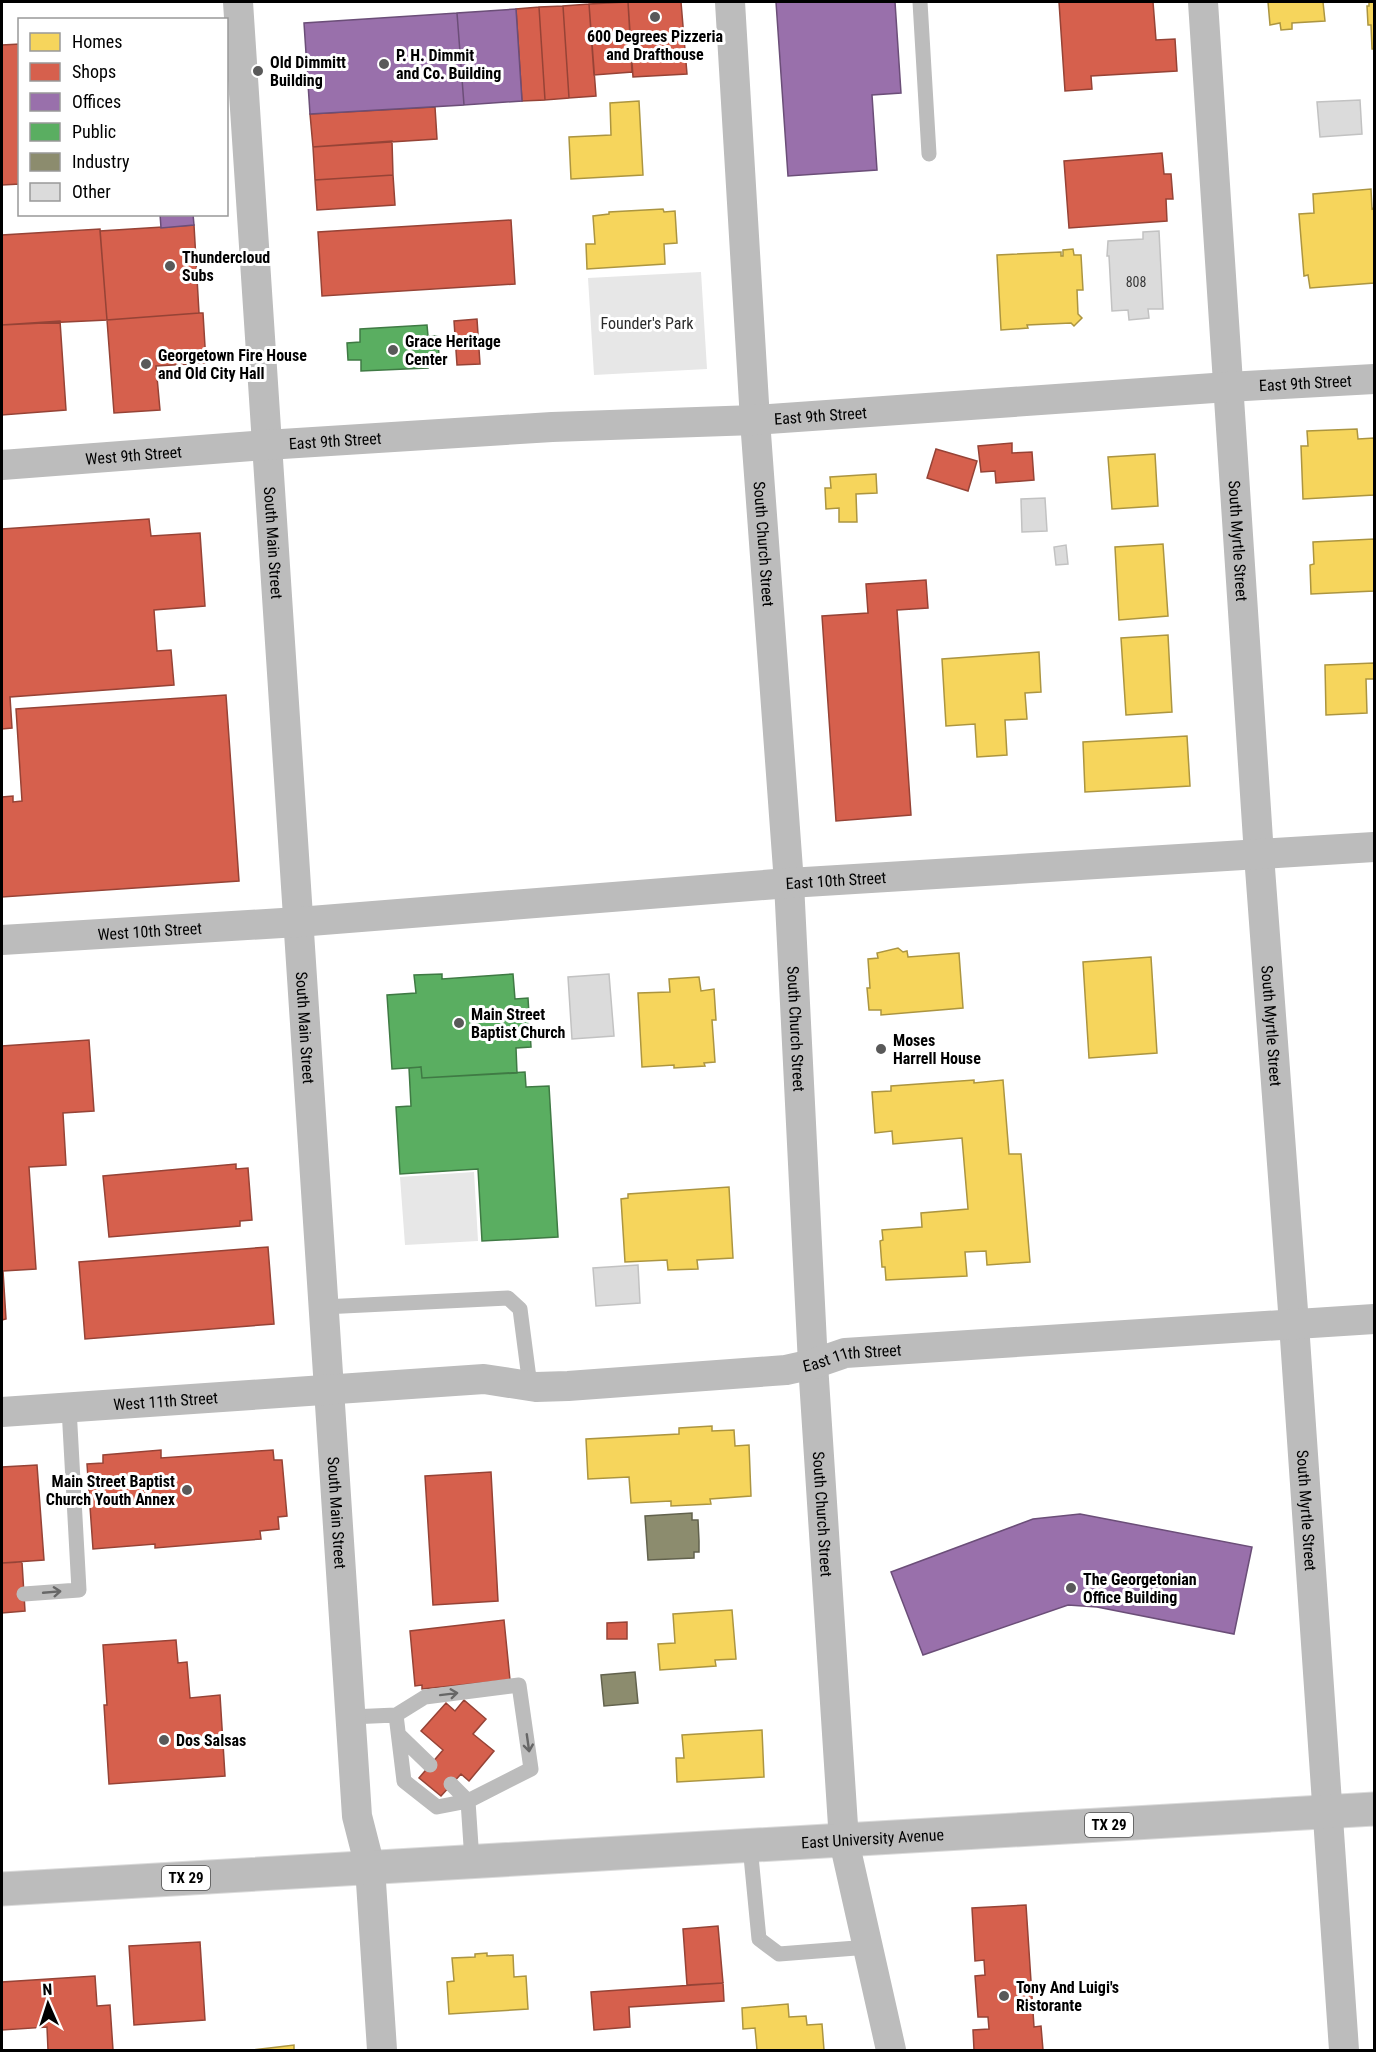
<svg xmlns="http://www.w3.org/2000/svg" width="1376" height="2052" font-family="'Roboto Condensed',sans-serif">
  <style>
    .green { fill: #e7e7e7 }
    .homes { fill: #f6d55c; stroke: #ac9540; stroke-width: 1.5 }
    .shops { fill: #d6604d; stroke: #964336; stroke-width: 1.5 }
    .offices { fill: #9970ab; stroke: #6b4e78; stroke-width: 1.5 }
    .public { fill: #5aae61; stroke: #3f7a44; stroke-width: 1.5 }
    .industry { fill: #8c8c6e; stroke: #62624d; stroke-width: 1.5 }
    .building { fill: #dbdbdb; stroke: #c2c2c2; stroke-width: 1.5 }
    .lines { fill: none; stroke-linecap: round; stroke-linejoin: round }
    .primary-casing { stroke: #dbdbdb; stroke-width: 35 }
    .lane { stroke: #bcbcbc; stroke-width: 15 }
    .street { stroke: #bcbcbc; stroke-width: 30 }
    .primary { stroke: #bcbcbc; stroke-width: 33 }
    .oneway { stroke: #676767 }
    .poi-dot { fill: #595959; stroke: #fff; stroke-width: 2 }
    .labels { text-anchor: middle; stroke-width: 6; stroke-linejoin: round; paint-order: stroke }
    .number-label { font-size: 14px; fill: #373737 }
    .shield { fill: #fff; stroke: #4c4c4c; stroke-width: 1.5 }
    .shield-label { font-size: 15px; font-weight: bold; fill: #000 }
    .poi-label { font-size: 16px; font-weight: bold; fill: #000; stroke: #fff; text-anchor: start }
    .park-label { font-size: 16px; fill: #2b2b2b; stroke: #fff }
    .street-label { font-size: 16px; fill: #000; stroke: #fff }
  </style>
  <rect width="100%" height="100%" fill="#fff"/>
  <!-- green -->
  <path class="green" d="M701,272L707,369L594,375L588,278Z
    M474,1172L478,1241L405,1245L400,1177Z"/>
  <!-- homes -->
  <path class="homes" d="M1268,2H1323L1325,21L1292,23V29L1281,30L1280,23L1270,25Z
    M1369,2H1374V49H1372L1371,25H1368L1367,6H1369Z
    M639,101L643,175L571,179L569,137L611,135L610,103Z
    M1371,189L1372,209L1374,208V283L1310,288L1308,275L1304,276L1299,214L1314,213L1313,194Z
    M663,209L664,212L675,211L677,243L664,244L665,264L587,269L586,244H595L593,216L609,214V212Z
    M1073,249L1074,255H1081L1083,290H1077L1078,314L1082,318L1074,326L1071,323L1027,325L1028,328L1001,330L997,255L1061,252V256H1063V250Z
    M1357,429L1358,439L1374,438V495L1303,499L1301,446H1308L1307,431Z
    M1155,454L1158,506L1112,509L1108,457Z
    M876,474L877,493L856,494L857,522H839V508L826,509L825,488H831L830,477Z
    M1374,539V591L1311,594L1310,565L1314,564L1313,542Z
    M1163,544L1168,616L1119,620L1115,547Z
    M1168,635L1172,712L1126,715L1121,638Z
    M1039,652L1041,692L1025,693L1027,719L1005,720L1007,755L977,757L975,724L946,726L942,659Z
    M1374,663V679H1366L1367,713L1326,715L1325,665Z
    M1187,736L1190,786L1085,792L1083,742Z
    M898,948L903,952L907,951L908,957L959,953L963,1008L881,1015V1010H869L867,988H870L868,959L878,958L877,953Z
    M1151,957L1157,1053L1089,1058L1083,962Z
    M699,977L701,991L714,989L716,1020H712L715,1062L704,1063L705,1066L674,1068V1065L642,1067L638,993L670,992L669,979Z
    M974,1080V1083L1003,1080L1009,1154H1021L1030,1262L987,1265L986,1251L965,1252L967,1276L886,1280L885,1267H882L880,1241L883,1240L882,1230L922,1227L921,1213L968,1209L962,1138L893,1144L892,1131L875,1133L872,1092L891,1091V1086Z
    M729,1187L733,1258L697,1260L698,1269L668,1270L667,1260L625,1262L621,1199L628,1198V1194Z
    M712,1426V1431L734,1430L735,1446L749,1445L751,1496L710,1499L711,1504L671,1506V1501L631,1503L629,1477L588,1479L586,1439L679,1434V1428Z
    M732,1610L736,1659L715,1660L716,1666L660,1670L658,1644L675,1643L673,1614Z
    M762,1730L764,1777L677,1782L676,1758H684L682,1735Z
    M487,1953V1956L513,1955L514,1977L526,1976L528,2009L449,2014L447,1982L454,1981L452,1958L475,1957V1954Z
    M788,2004L789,2017L806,2016L807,2025L822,2024L824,2050H757L755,2028L743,2029L742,2008Z
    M294,2045V2050H253Z"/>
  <!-- shops -->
  <path class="shops" d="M628,2L632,72L594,75L589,4Z
    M628,2H681L687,74L633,77Z
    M1059,2H1153L1156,40L1175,39L1177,71L1091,76L1092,89L1065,91Z
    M589,4L596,96L569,98L563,6Z
    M563,6L569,98L545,100L539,7Z
    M539,7L545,100L522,101L516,9Z
    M20,44V184L2,185V45Z
    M435,107L437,139L313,147L310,114Z
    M392,141L393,175L315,180L313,147Z
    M1162,153L1164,174H1171L1173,199H1166L1167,221L1069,228L1064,161Z
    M393,175L395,205L317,210L315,180Z
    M511,220L515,284L322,296L318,232Z
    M194,225L199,313L107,320L100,231Z
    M100,229L107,320L2,325V235Z
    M199,313H203L206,363L156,366L160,410L114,413L107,320Z
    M477,319L480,364L457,365L454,321Z
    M60,321L66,410L2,415V325Z
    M1012,443V453L1032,452L1034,480L996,483L995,471L981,472L978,446Z
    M936,449L977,461L968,491L927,478Z
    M149,519L151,536L200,533L205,606L154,610L157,651L171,650L174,685L10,697L12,728L2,729V529Z
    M926,580L928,608L897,610L911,815L836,821L822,616L868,613L866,584Z
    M226,695L239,881L2,897V797L13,796V802L22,801L16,709Z
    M89,1040L94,1111L63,1113L66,1165L29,1167L36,1269L3,1271L6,1319L2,1320V1046Z
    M236,1164V1169L248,1168L252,1220L240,1221V1226L109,1237L103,1176Z
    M268,1247L274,1324L85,1339L79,1262Z
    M161,1450V1458L273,1450L274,1460H282L287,1516L278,1517L279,1529L260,1531L261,1539L155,1548V1544L93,1549L87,1464L103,1463V1455Z
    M37,1465L44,1560L2,1563V1467Z
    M491,1472L498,1601L433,1605L425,1476Z
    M22,1562L25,1611L2,1613V1563Z
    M504,1620L510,1680L422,1689V1685L415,1686L410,1631Z
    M627,1622V1639H607V1623Z
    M176,1640L178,1663L187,1662L190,1698L220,1695L225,1776L109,1784L104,1705H107L103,1645Z
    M464,1700L486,1719L473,1734L494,1751L469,1781L461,1774L441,1796L419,1778L443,1750L421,1731L446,1703L455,1711Z
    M1026,1905L1034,2027L1041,2026L1043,2050H974L973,2030L989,2029L988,2017H978L975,1976L985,1975L984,1960L975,1961L972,1908Z
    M718,1926L723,1983L687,1985L683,1929Z
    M200,1942L205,2020L134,2025L129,1946Z
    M95,1976L97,2006L110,2005L113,2050H48L47,2027L2,2030V1982Z
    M723,1983L724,2001L629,2007L630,2027L594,2030L591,1992Z"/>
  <!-- offices -->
  <path class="offices" d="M776,2H895L901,93L872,95L877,170L788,176Z
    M516,9L522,101L464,105L457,13Z
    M457,13L464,105L310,114L304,23Z
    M160,214H193L194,225L161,228Z
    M1080,1514L1252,1547L1234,1634L1097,1607L1068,1605L923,1655L891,1572L1033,1519Z"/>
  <!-- public -->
  <path class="public" d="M427,325L428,336H438L439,357L428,358V368L361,371V360H348L347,343L360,342V329Z
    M442,974V979L513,974L515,999L528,998L531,1047L516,1048L517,1073L422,1078L421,1067L392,1069L387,995L416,993L414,975Z
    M421,1067L422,1078L525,1072L526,1087L549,1086L558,1237L482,1241L478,1169L400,1174L396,1107L411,1106L409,1068Z"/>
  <!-- industry -->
  <path class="industry" d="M692,1513V1520H698L699,1541V1552H694V1558L648,1560L645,1516Z
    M635,1672L638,1703L604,1706L601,1675Z"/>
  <!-- building -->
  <path class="building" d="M1360,100L1362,134L1320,137L1317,102Z
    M1159,231L1163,309H1148L1149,318L1129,320L1128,310L1112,311L1109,256H1107L1108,241L1143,239V232Z
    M1045,498L1047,531L1022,532L1021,499Z
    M1066,545L1068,564L1056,565L1054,547Z
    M609,974L614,1036L572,1039L568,977Z
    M638,1265L640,1303L596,1306L593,1268Z"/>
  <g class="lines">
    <defs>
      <g id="primary">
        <path id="s7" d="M2,1889L1374,1809"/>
      </g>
    </defs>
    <!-- primary casing -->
    <use href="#primary" class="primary-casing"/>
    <!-- lane -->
    <path class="lane" d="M920,2L929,154
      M323,1307L508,1298L520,1309L530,1386
      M24,1594L79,1590L69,1408
      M350,1717L396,1715L404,1781L437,1807L468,1801L531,1769L519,1685L425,1697L396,1715
      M399,1735L430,1765
      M451,1784L468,1801L472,1861
      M750,1846L759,1939L779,1954L869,1947"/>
    <!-- street -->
    <g class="street">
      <path id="s1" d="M238,2L357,1816L370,1867L382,2050"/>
      <path id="s2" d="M730,2L755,420L789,883L813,1364L844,1841L891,2050"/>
      <path id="s3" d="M1203,2L1259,855L1294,1324L1344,2050"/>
      <path id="s4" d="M2,465L266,445L552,427L755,420L1228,387L1374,379"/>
      <path id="s5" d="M2,940L298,922L789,883L1374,847"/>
      <path id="s6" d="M2,1412L484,1379L536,1387L568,1386L786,1370L813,1364L845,1353L1374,1319"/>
    </g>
    <!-- primary -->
    <use href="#primary" class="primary"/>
  </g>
  <!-- one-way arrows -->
  <defs><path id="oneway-shaft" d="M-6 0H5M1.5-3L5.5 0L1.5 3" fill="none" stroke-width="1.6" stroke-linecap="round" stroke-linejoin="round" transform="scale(1.5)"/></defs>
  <g class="oneway">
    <use href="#oneway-shaft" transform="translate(52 1592) rotate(-5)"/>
    <use href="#oneway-shaft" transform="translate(449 1694) rotate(-7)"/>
    <use href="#oneway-shaft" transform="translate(528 1743) rotate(82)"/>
  </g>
  <!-- markers -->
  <g class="poi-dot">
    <circle cx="655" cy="17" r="6"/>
    <circle cx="384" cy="64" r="6"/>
    <circle cx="258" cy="71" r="6"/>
    <circle cx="170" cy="266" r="6"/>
    <circle cx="393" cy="350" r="6"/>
    <circle cx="146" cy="364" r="6"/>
    <circle cx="459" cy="1023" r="6"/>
    <circle cx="881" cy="1049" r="6"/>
    <circle cx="187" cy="1490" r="6"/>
    <circle cx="1071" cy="1588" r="6"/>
    <circle cx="164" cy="1740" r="6"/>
    <circle cx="1004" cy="1996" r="6"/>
  </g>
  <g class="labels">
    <!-- number labels -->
    <g class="number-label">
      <text x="1136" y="287">808</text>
    </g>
    <!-- shield labels -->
    <g class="shield">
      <rect x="1085" y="1813" width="48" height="24" rx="4.5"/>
      <rect x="162" y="1866" width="48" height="24" rx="4.5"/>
    </g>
    <g class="shield-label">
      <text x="1109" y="1830">TX 29</text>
      <text x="186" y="1883">TX 29</text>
    </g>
    <!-- poi labels -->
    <g class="poi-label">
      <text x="655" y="42" text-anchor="middle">600 Degrees Pizzeria<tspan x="655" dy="18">and Drafthouse</tspan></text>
      <text x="396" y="61">P. H. Dimmit<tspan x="396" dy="18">and Co. Building</tspan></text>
      <text x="270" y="68">Old Dimmitt<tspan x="270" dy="18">Building</tspan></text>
      <text x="182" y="263">Thundercloud<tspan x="182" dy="18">Subs</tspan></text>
      <text x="405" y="347">Grace Heritage<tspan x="405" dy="18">Center</tspan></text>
      <text x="158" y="361">Georgetown Fire House<tspan x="158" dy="18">and Old City Hall</tspan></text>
      <text x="471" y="1020">Main Street<tspan x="471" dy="18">Baptist Church</tspan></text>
      <text x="893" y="1046">Moses<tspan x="893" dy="18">Harrell House</tspan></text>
      <text x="175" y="1487" text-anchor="end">Main Street Baptist<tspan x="175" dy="18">Church Youth Annex</tspan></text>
      <text x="1083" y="1585">The Georgetonian<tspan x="1083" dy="18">Office Building</tspan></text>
      <text x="176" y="1746">Dos Salsas</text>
      <text x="1016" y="1993">Tony And Luigi's<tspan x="1016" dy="18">Ristorante</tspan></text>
    </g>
    <!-- park labels -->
    <g class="park-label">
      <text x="647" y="329">Founder's Park</text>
    </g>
    <!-- street labels -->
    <g class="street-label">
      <text dy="6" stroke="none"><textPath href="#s4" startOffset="1306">East 9th Street</textPath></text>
      <text dy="6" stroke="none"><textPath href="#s4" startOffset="820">East 9th Street</textPath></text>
      <text dy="6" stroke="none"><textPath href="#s4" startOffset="334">East 9th Street</textPath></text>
      <text dy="6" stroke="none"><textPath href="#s4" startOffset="132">West 9th Street</textPath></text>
      <text dy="6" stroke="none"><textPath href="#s3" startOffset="540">South Myrtle Street</textPath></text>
      <text dy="6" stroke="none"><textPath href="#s1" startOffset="542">South Main Street</textPath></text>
      <text dy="6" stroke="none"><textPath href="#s2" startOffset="543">South Church Street</textPath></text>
      <text dy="6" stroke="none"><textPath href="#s5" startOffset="836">East 10th Street</textPath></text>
      <text dy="6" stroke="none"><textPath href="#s5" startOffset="148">West 10th Street</textPath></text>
      <text dy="6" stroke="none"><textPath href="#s3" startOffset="1026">South Myrtle Street</textPath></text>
      <text dy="6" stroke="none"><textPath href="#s1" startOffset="1028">South Main Street</textPath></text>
      <text dy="6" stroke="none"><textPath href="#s2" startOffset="1029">South Church Street</textPath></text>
      <text dy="6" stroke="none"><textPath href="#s6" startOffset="854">East 11th Street</textPath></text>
      <text dy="6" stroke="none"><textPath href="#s6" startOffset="164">West 11th Street</textPath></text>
      <text dy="6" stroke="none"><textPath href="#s3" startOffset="1512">South Myrtle Street</textPath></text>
      <text dy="6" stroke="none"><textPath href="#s1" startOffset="1514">South Main Street</textPath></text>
      <text dy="6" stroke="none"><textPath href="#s2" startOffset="1515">South Church Street</textPath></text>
      <text dy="6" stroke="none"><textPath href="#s7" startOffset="872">East University Avenue</textPath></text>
    </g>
  </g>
  <!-- border -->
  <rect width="1376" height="2052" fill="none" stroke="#000000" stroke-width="6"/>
  <!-- legend -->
  <rect x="18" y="18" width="210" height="198" fill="#ffffff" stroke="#999999" stroke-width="1.5"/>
  <rect x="30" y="33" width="30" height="18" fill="#f6d55c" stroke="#999999" stroke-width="1.5"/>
  <text x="72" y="48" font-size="18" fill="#000000">Homes</text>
  <rect x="30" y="63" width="30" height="18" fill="#d6604d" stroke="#999999" stroke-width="1.5"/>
  <text x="72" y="78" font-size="18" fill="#000000">Shops</text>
  <rect x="30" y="93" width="30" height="18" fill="#9970ab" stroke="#999999" stroke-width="1.5"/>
  <text x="72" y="108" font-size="18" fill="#000000">Offices</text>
  <rect x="30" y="123" width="30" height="18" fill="#5aae61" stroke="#999999" stroke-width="1.5"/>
  <text x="72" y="138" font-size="18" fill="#000000">Public</text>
  <rect x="30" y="153" width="30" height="18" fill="#8c8c6e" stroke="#999999" stroke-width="1.5"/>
  <text x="72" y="168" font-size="18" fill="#000000">Industry</text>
  <rect x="30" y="183" width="30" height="18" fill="#dbdbdb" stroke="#999999" stroke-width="1.5"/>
  <text x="72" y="198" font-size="18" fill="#000000">Other</text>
  <!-- north arrow -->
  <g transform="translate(48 2004) rotate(357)" stroke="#ffffff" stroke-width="4.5" paint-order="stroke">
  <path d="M0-4.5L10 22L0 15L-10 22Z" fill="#000000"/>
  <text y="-9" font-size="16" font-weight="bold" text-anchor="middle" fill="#000000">N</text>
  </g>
</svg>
